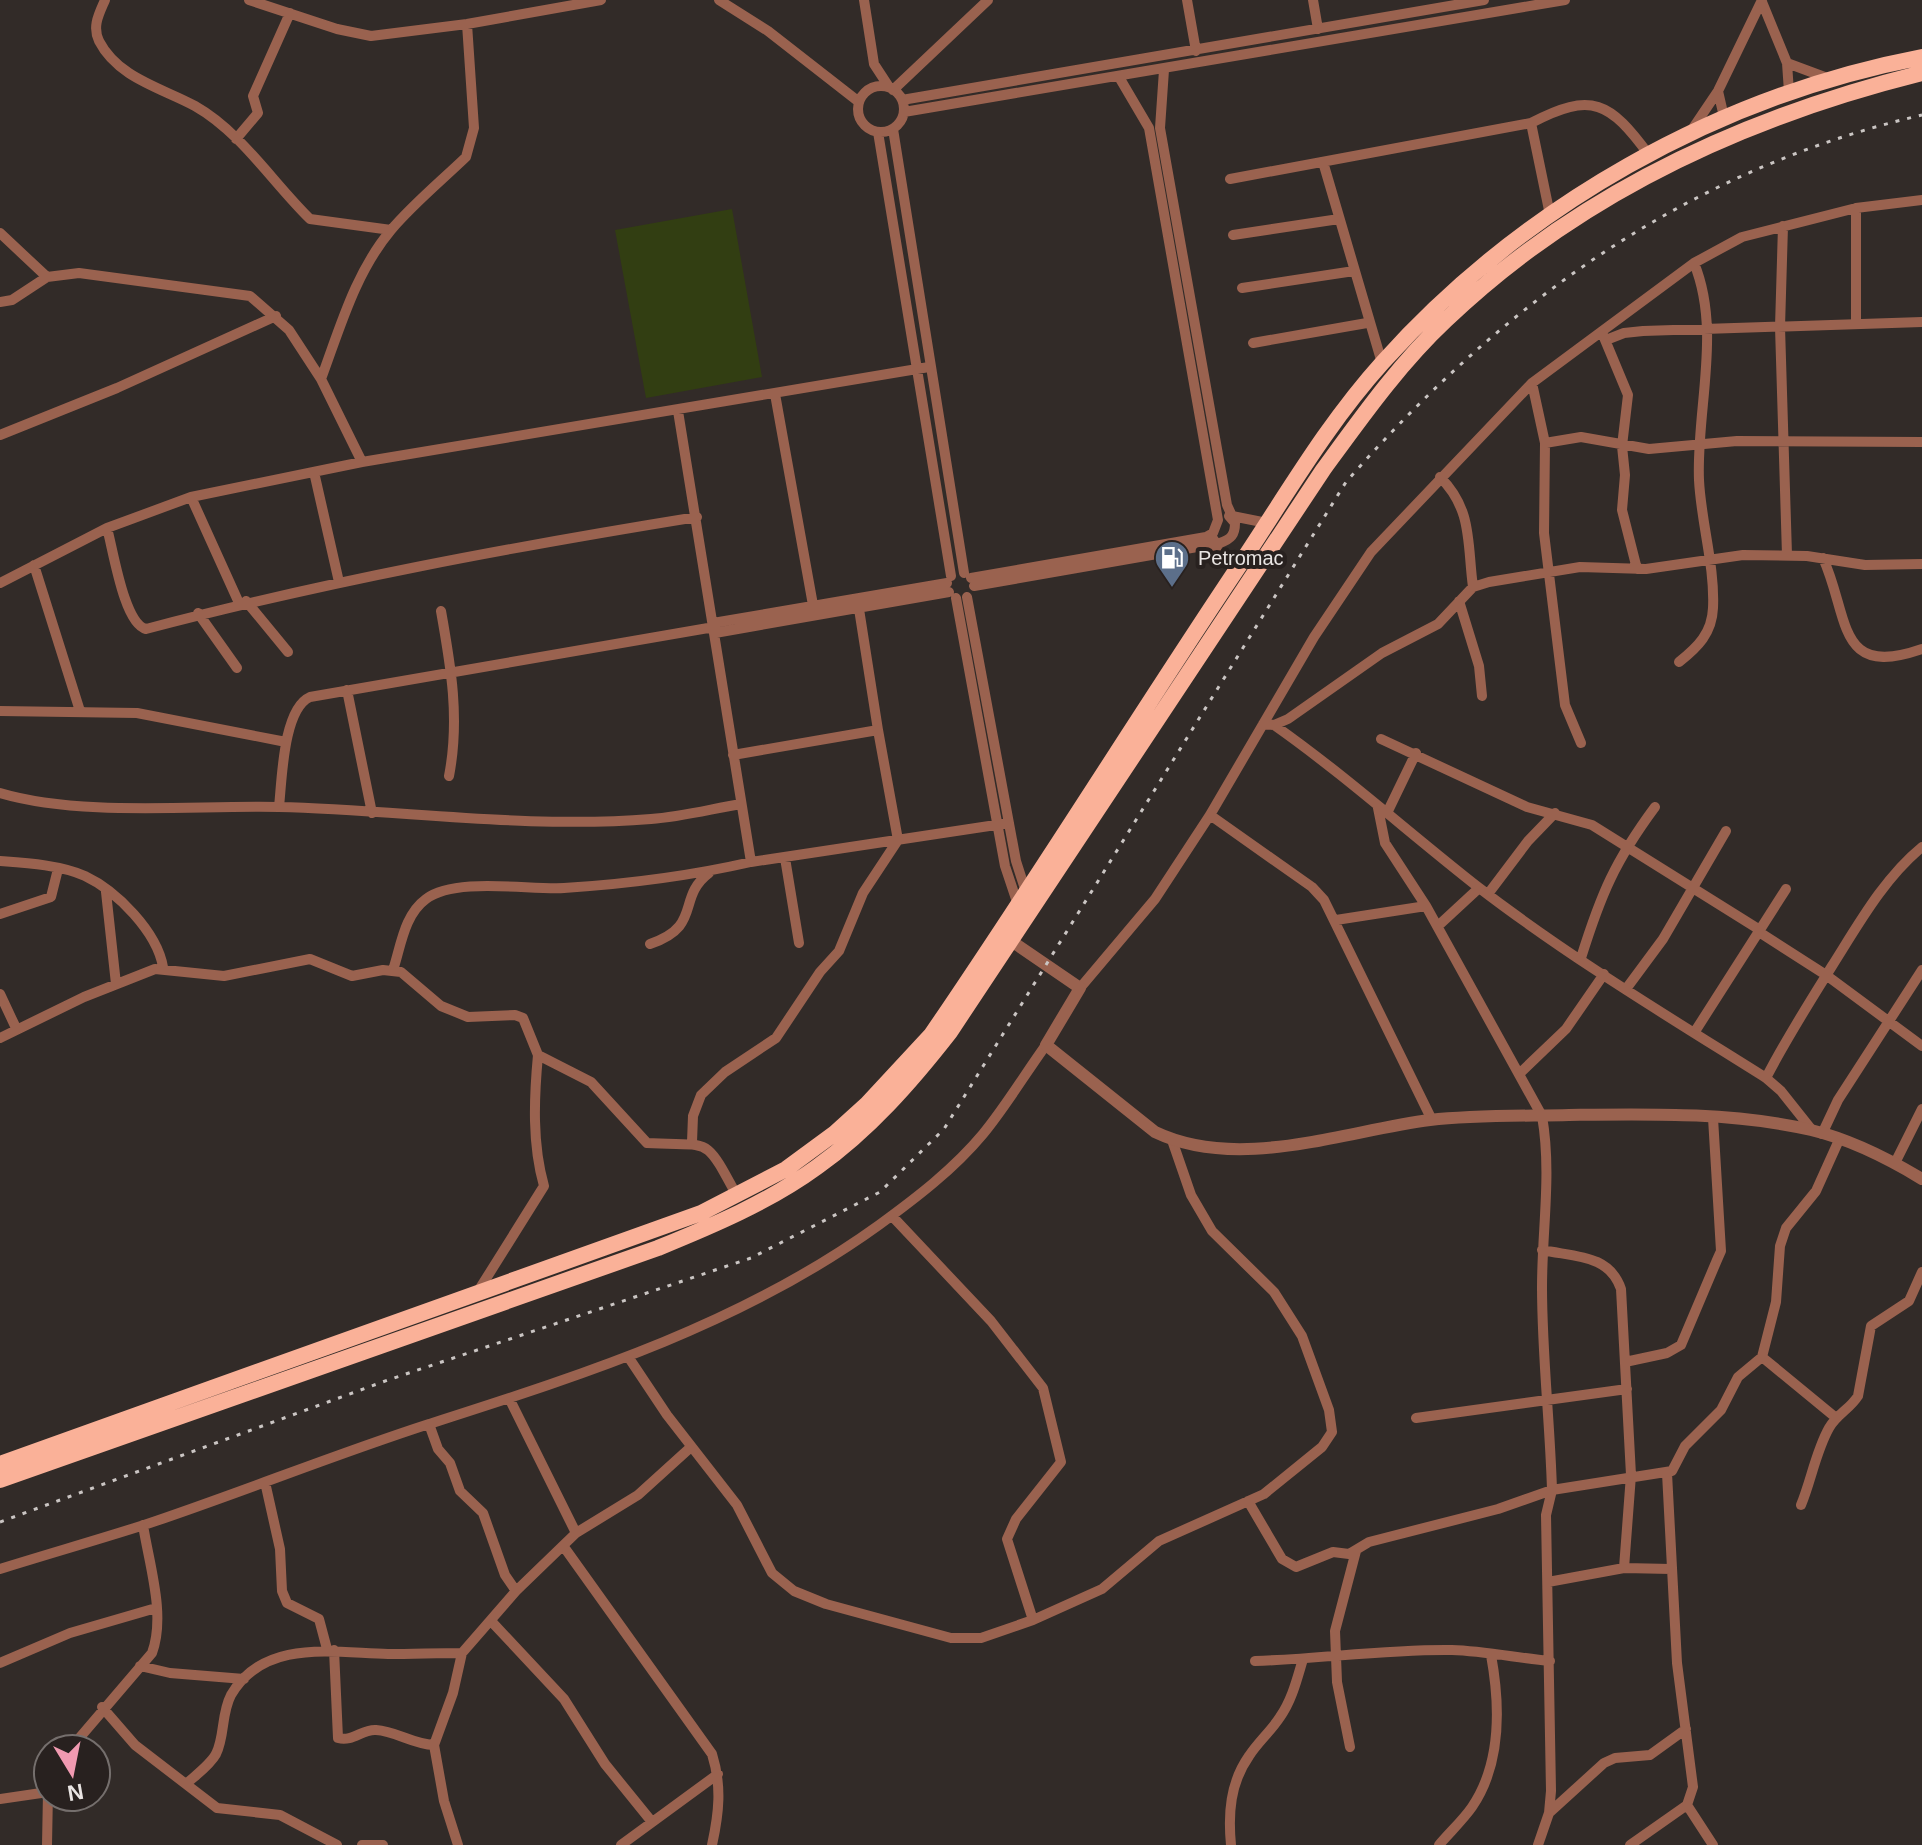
<svg xmlns="http://www.w3.org/2000/svg" width="1922" height="1845" font-family="Helvetica,sans-serif">
  <style>
    .green { fill: #323e12 }
    .lines { fill: none; stroke-linecap: round; stroke-linejoin: round }
    .minor { stroke: #9a624f; stroke-width: 10 }
    .tertiary { stroke: #9a624f; stroke-width: 12 }
    .trunk { stroke: #fab198; stroke-width: 16 }
    .rail { stroke: #cac5c3; stroke-width: 3; stroke-dasharray: 4 8; stroke-linecap: butt }
    .labels { text-anchor: middle; stroke-width: 8; stroke-linejoin: round; paint-order: stroke }
    .poi-label { font-size: 20px; fill: #e9e5e3; stroke: #28211f; text-anchor: start }
  </style>
  <rect width="100%" height="100%" fill="#322b28"/>
  <!-- green -->
  <path class="green" d="M732,209L762,377L646,398L615,230Z"/>
  <g class="lines">
    <!-- minor -->
    <path class="minor" d="M105,0C99,14 92,26 99,41C118,78 162,88 195,106C241,132 273,183 310,219L391,230
      M249,0L337,29L371,36L467,24L601,0
      M719,0L768,31L859,102
      M864,0L874,64L889,87
      M1187,0L1196,51
      M1313,0L1318,29
      M1762,2L1787,63L1789,92
      M1787,63L1830,79
      M1164,70L1160,128L1227,505L1232,516L1267,523
      M858 109a23 23 0 1 1 46 0a23 23 0 1 1-46 0Z
      M893,90L988,0
      M1718,91L1724,117
      M902,100L1484,0
      M904,112L1565,0
      M1531,123L1550,215
      M893,129L964,573
      M1691,131L1718,91L1762,0
      M878,132L951,576
      M236,139L258,113L253,96L290,13
      M1323,162L1382,363
      M1230,179L1531,123C1592,91 1610,102 1649,155
      M1783,226L1780,327L1787,555
      M0,233L47,277
      M1233,235L1339,219
      M1242,288L1354,271
      M0,302L12,300L47,277L79,273L250,296L289,330L321,379L362,462
      M1856,322V208
      M1603,335L1628,395L1622,446L1625,475L1622,510L1637,569
      M1606,340L1624,333L1643,331L1922,322
      M1253,343L1367,323
      M321,379C340,328 355,273 391,230C413,204 441,181 466,157L474,128L467,24
      M1532,383L1545,443L1544,533L1565,705L1581,743
      M775,394L813,605
      M678,411L751,862L1009,823
      M0,435L117,388L276,316
      M1545,443L1581,437L1649,449L1737,441L1922,442
      M314,472L339,582
      M1440,477C1473,510 1467,543 1473,587
      M191,497L239,603
      M107,528C113,549 124,624 146,629C328,581 512,547 697,517
      M1214,540L1217,550L1239,566
      M1823,558C1850,618 1836,679 1922,649
      M34,565L80,711
      M971,578L1206,537L1213,533L1218,520L1149,128L1119,77
      M0,583L107,528L191,497L362,462L929,367
      M974,586L1220,543C1231,539 1235,535 1235,523L1229,516
      M967,597L1016,861L1025,889
      M956,598L1005,866L1017,902
      M246,601L288,652
      M1459,601L1479,666L1482,696
      M441,611C451,667 460,719 449,776
      M198,613L237,668
      M713,623L947,583
      M715,633L949,592
      M1679,662C1698,647 1712,633 1713,608C1715,566 1701,522 1699,480C1696,410 1722,331 1694,263
      M347,690L372,813
      M0,711L137,713L286,742
      M1263,724L1274,725L1288,719L1382,653L1438,624L1473,587L1489,582L1580,567L1646,569L1743,555L1807,556L1865,565L1922,564
      M1274,725C1345,775 1409,833 1478,887C1569,957 1669,1017 1766,1078L1781,1091L1812,1130
      M1381,739L1527,807L1592,825L1760,930
      M733,755L878,730L859,609
      M0,793C81,817 194,805 279,807C402,810 527,829 651,819C681,817 711,809 741,804
      M279,807C282,780 283,709 310,697L714,627
      M1378,808L1385,843L1426,906
      M1387,813L1416,753
      M1210,815L1312,887L1324,900L1432,1120
      M785,858L799,943
      M0,861C27,863 60,865 85,876C117,891 157,932 163,967
      M106,892L116,984
      M1488,894L1528,841L1555,813
      M0,914L51,897L58,869
      M1336,920L1426,906L1542,1116C1552,1173 1542,1229 1542,1287C1542,1355 1550,1422 1552,1490L1546,1515L1551,1791L1549,1813L1538,1845
      M1439,925L1479,888
      M1759,932L1826,975L1922,1046
      M650,944C703,926 676,898 709,873
      M1581,958C1601,894 1615,861 1655,807
      M393,970C401,946 404,915 426,899C455,877 528,890 564,888C627,884 690,876 751,862
      M1080,988L1155,899L1210,815L1314,637L1371,552L1532,383L1694,263L1742,237L1856,208L1922,200
      M1626,989L1663,939L1726,831
      M0,994L16,1028
      M1694,1033L1786,889
      M0,1038L84,997L155,969L224,976L310,959L352,976L383,970L401,972L441,1006L468,1017L515,1015L523,1018L538,1055L591,1082L647,1143C712,1147 703,1133 737,1196
      M1519,1074L1566,1029L1604,974
      M1766,1078C1786,1039 1809,1003 1832,966C1858,925 1884,878 1922,847
      M1822,1134L1838,1100L1922,970
      M692,1142L693,1116L701,1095L725,1072L776,1038L820,972L839,951L863,893L898,840L878,730
      M1895,1163L1922,1109
      M892,1216L991,1321L1043,1388L1061,1462L1016,1519L1007,1539L1033,1620
      M1542,1250C1575,1257 1609,1254 1621,1289L1631,1475L1624,1568
      M477,1293L544,1186C532,1144 534,1098 538,1055
      M1762,1357L1835,1417
      M629,1358L667,1415L737,1505L772,1573L794,1591L826,1604L951,1638H981L1033,1620L1102,1589L1159,1541L1264,1494L1322,1447L1332,1432L1329,1410L1302,1336L1274,1292L1212,1231L1191,1195L1172,1140
      M1625,1362L1667,1353L1681,1345L1717,1260L1721,1251L1713,1118
      M1416,1418L1627,1389
      M429,1424L438,1449L450,1463L460,1491L483,1513L505,1575L516,1591
      M265,1482L280,1549L282,1591L287,1603L319,1619L327,1649
      M1248,1501L1282,1559L1296,1567L1333,1552L1349,1554L1369,1542L1498,1509L1552,1490L1672,1471L1685,1446L1721,1410L1738,1377L1762,1357L1776,1302L1780,1246L1786,1228L1816,1191L1839,1140
      M1801,1505C1811,1481 1816,1451 1829,1428C1837,1414 1850,1409 1858,1396L1871,1326L1909,1301L1922,1272
      M576,1533L638,1495L691,1447
      M564,1547L712,1754C722,1786 719,1813 712,1845
      M0,1569C48,1554 97,1540 144,1525C240,1493 333,1455 429,1424C588,1373 742,1324 879,1225C916,1198 954,1169 983,1134C1006,1106 1025,1074 1046,1045
      M1548,1582L1624,1568L1671,1569
      M491,1621L564,1699L605,1764L652,1822
      M334,1650L338,1738C353,1742 362,1729 376,1730C396,1731 412,1744 434,1745
      M1255,1661C1321,1659 1386,1649 1452,1650C1484,1651 1518,1658 1550,1661
      M0,1663L70,1633L156,1608
      M140,1666L170,1673L244,1679
      M102,1707L135,1745L217,1808L280,1815L337,1845
      M1350,1747L1337,1682L1335,1631L1356,1551
      M70,1749L152,1653C166,1615 149,1564 143,1525
      M186,1784C196,1775 210,1765 216,1754C225,1736 221,1714 231,1695C264,1638 334,1653 388,1654C413,1654 437,1653 462,1653
      M0,1799L48,1792L47,1845
      M1687,1805L1713,1845
      M1549,1813L1604,1763L1615,1758L1650,1755L1686,1729
      M362,1845H383
      M458,1845L444,1801L434,1745L453,1693L462,1653L516,1591L576,1533L510,1400
      M621,1845L718,1774
      M1231,1845C1228,1814 1230,1783 1249,1756C1258,1742 1271,1731 1280,1717C1292,1700 1297,1679 1303,1659
      M1439,1845C1450,1832 1463,1820 1472,1807C1502,1763 1500,1704 1491,1655
      M1630,1845L1687,1805L1693,1787L1677,1663L1667,1473"/>
    <!-- tertiary -->
    <path class="tertiary" d="M1004,936L1080,988L1046,1045L1155,1132C1239,1172 1343,1131 1430,1120C1475,1115 1523,1116 1569,1115C1649,1114 1733,1112 1811,1130C1849,1139 1889,1159 1922,1179"/>
    <!-- trunk -->
    <path class="trunk" d="M0,1464L701,1213L786,1169L835,1133L867,1104L931,1035C1036,882 1134,723 1237,569C1284,499 1326,425 1383,362C1523,206 1717,96 1922,57
      M0,1480L658,1248C712,1226 769,1202 817,1167C869,1130 911,1082 950,1032L1323,470C1361,418 1399,364 1446,320C1580,192 1745,117 1922,73"/>
    <!-- rail -->
    <path class="rail" d="M0,1522L388,1380L751,1258L880,1192L944,1129L1346,482C1503,303 1686,170 1922,115"/>
  </g>
  <!-- icons -->
  <defs>
    <symbol id="fuel-pin" viewBox="-11 -11 22 30"><path d="M0 17L-7.5 6A9.5 9.5 0 1 1 7.5 6Z" fill="#5c6f8a" stroke="#28211f"/><path d="M-5.5-6h7V0h2V4h1.3V-2.5L3-4.5l.8-.8L6-3V5H2.5V1h-1V6h-7ZM-4.2-4.7v3.2H.2V-4.7Z" fill="#fff"/></symbol>
  </defs>
  <g fill-rule="evenodd">
    <use href="#fuel-pin" x="1152" y="538" width="40" height="54"/>
  </g>
  <g class="labels">
    <!-- poi labels -->
    <g class="poi-label">
      <text x="1198" y="565">Petromac</text>
    </g>
  </g>
  <!-- north arrow -->
  <g transform="translate(72 1773) rotate(170)"><circle r="38" fill="#28211f" stroke="#756f6d" stroke-width="2"/>
  <path d="M0-6L14 30L0 20L-14 30Z" fill="#f19ab1"/>
  <text y="-12" font-size="22" font-weight="bold" text-anchor="middle" fill="#e9e5e3">N</text>
  </g>
</svg>
